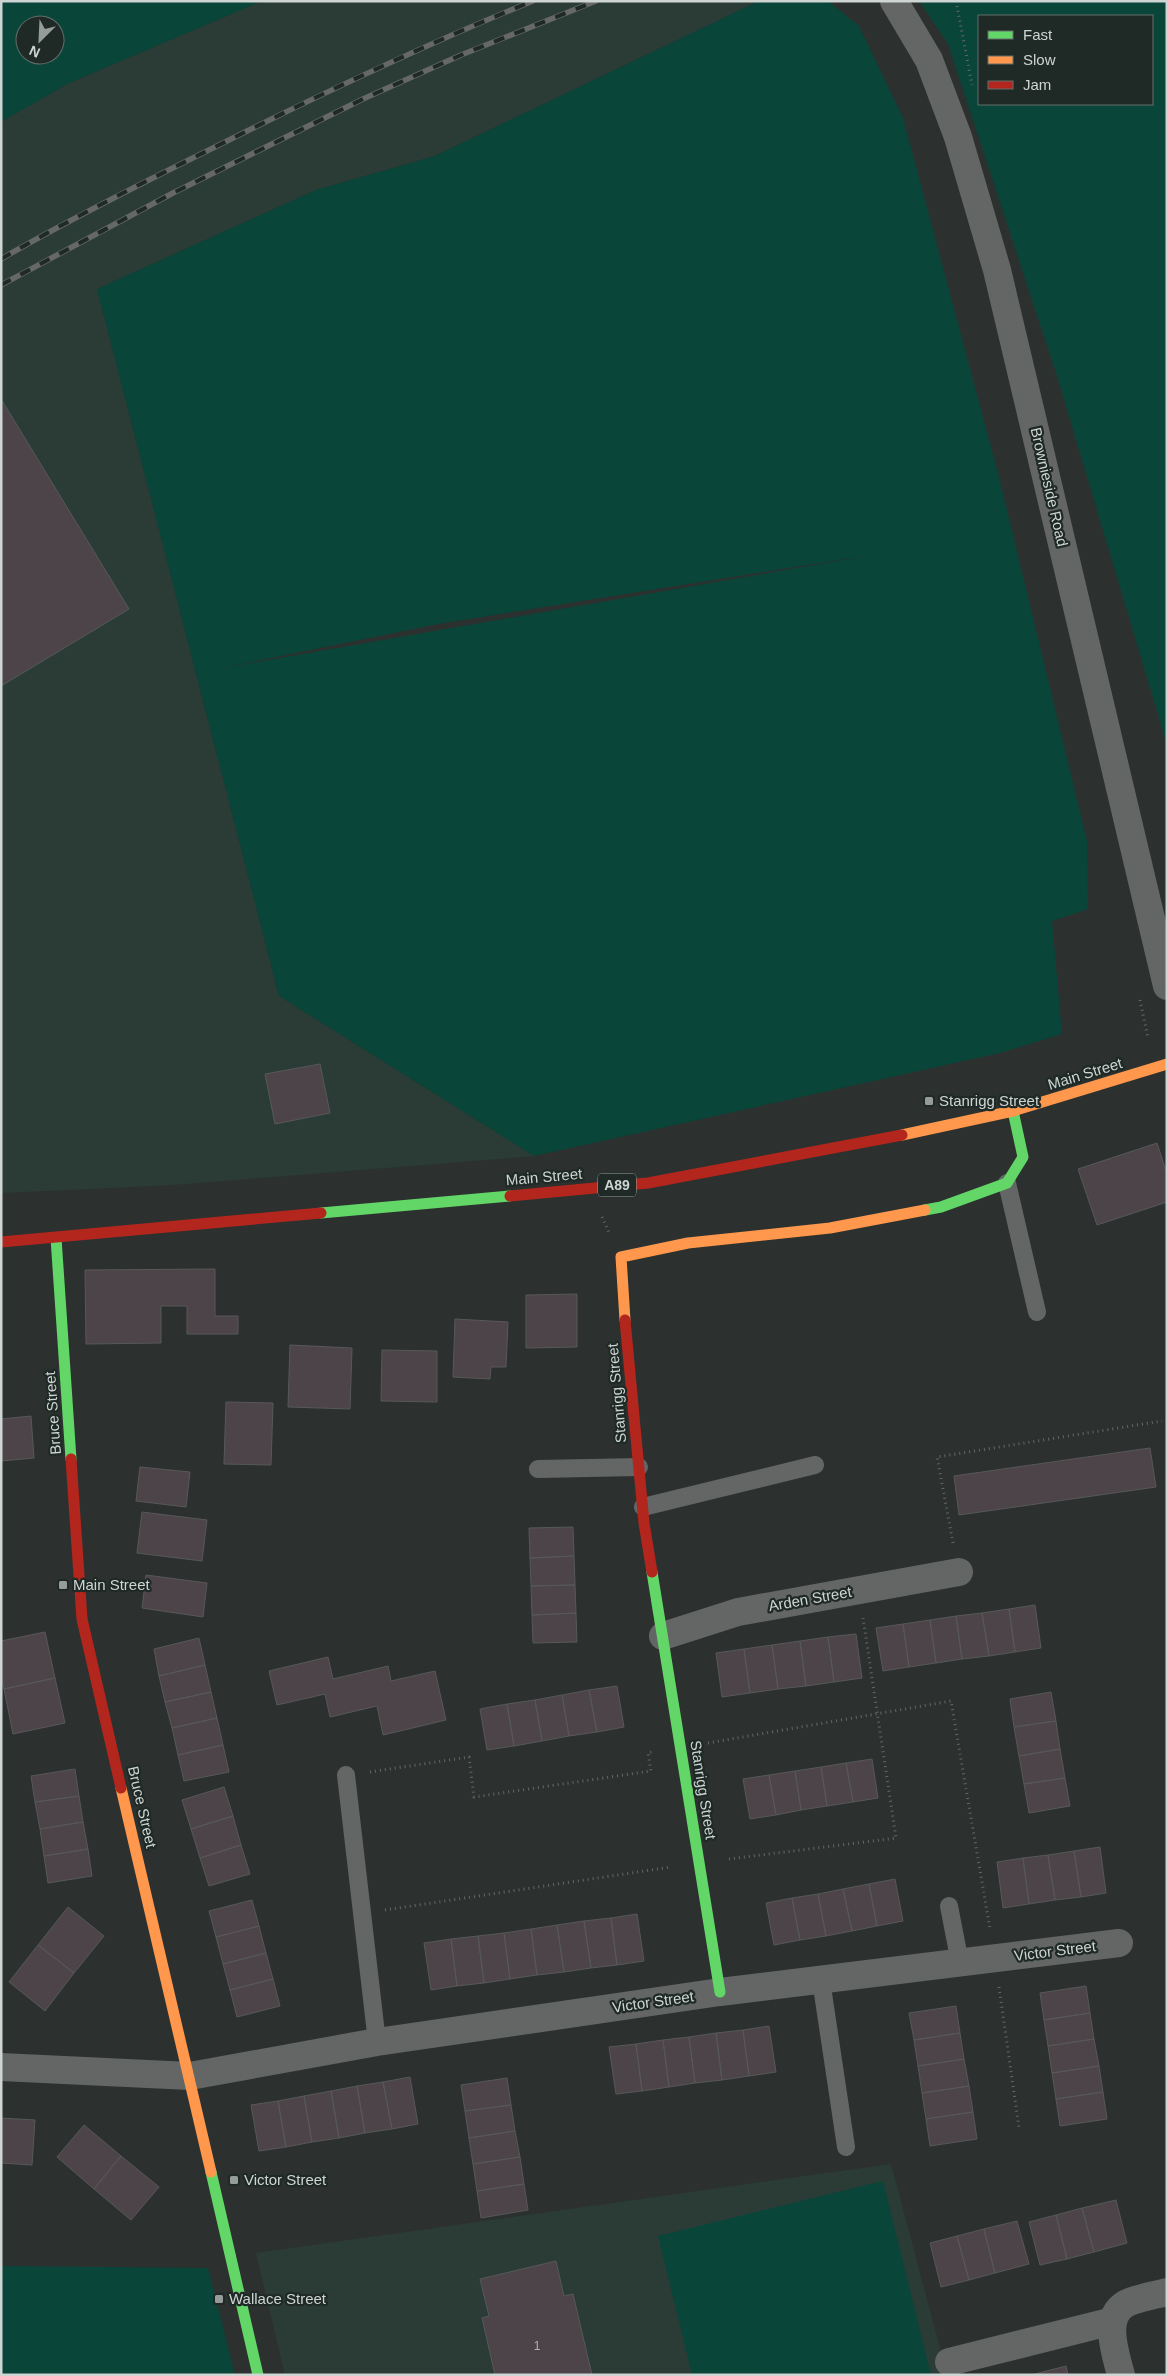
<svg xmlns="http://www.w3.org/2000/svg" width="1168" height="2376" viewBox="0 0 1168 2376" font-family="Helvetica,sans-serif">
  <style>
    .built { fill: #2b3c37 }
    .green { fill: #094539; fill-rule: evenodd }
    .building { fill: #4d444a; stroke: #575858 }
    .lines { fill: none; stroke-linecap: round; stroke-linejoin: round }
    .path { stroke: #646766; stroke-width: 3; stroke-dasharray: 1 4; stroke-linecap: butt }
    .lane { stroke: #636665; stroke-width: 18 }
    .street { stroke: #636665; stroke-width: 28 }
    .fast { stroke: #63d668; stroke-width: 11 }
    .slow { stroke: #ff974d; stroke-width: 11 }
    .jam { stroke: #b3261e; stroke-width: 11 }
    .rail-casing { stroke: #666867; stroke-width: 5.5 }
    .rail { stroke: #1f2a26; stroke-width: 4; stroke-dasharray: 11; stroke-linecap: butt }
    .poi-dot { fill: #959c9a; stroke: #1f2a26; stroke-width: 2 }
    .labels { text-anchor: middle; stroke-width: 4.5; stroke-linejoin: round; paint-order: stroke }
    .number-label { font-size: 12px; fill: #aeb1b1 }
    .shield { fill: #1f2a26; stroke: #9aa29f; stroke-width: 1 }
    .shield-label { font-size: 14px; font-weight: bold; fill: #ced5d3 }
    .street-label { font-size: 15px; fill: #ced5d3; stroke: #1f2a26 }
    .poi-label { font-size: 15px; fill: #ced5d3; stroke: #1f2a26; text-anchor: start }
  </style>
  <rect width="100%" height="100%" fill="#2c312f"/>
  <path class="built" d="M262,1H759L435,156L316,190L97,289L279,996L534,1156L173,1185L1,1193V122L67,84Z
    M891,2164L947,2375H285L256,2253Z"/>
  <path class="green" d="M1,1H262L67,84L1,122ZM25,25H55V55H25Z
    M759,1H828L859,26L903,118L999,477L1087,841L1088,909L1052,921L1062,1034L1000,1053L534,1156L279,996L97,289L316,190L435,156ZM877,554L222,668L438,624Z
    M919,1H1167V745L1057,376L948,44ZM1152,16V104H979V16Z
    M883,2181L931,2375H692L658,2236Z
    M1,2266L208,2268L235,2375H1Z"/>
  <path class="building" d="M1,399L129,609L1,686Z
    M320,1064L330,1113L275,1124L265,1074Z
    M1157,1143L1167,1174V1202L1097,1225L1078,1169Z
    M215,1269V1316H238V1334H187V1306H161V1343L86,1344L85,1270Z
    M577,1294V1347L526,1348V1295Z
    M455,1319L508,1322L506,1367H491L490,1379L453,1377Z
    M290,1345L352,1348L350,1409L288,1407Z
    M382,1350L437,1351V1402L381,1401Z
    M226,1402L273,1403L271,1465L224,1464Z
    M31,1416L34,1458L1,1461V1419Z
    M1150,1448L1156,1487L959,1515L954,1476Z
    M140,1467L190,1472L186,1507L136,1501Z
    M142,1512L207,1520L202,1561L137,1553Z
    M573,1527L574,1556L530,1558L529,1528Z
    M574,1556L575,1585L531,1586L530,1558Z
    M146,1575L207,1583L203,1617L142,1608Z
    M575,1585L576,1613L532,1615L531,1586Z
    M1035,1605L1041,1648L1015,1652L1009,1609Z
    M1009,1609L1015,1652L989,1656L982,1613Z
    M576,1613L577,1642L533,1643L532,1615Z
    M982,1613L989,1656L962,1659L956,1616Z
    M956,1616L962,1659L936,1663L930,1620Z
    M930,1620L936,1663L909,1667L903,1624Z
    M903,1624L909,1667L883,1671L876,1628Z
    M45,1632L55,1678L4,1689L1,1677V1641Z
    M856,1634L862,1678L834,1682L828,1637Z
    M828,1637L834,1682L806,1686L800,1641Z
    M199,1638L205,1665L159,1676L154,1649Z
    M800,1641L806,1686L778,1689L772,1645Z
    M772,1645L778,1689L750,1693L744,1649Z
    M744,1649L750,1693L722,1697L716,1653Z
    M328,1657L333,1679L388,1666L391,1681L435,1671L446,1720L383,1735L377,1706L330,1717L325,1694L277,1705L269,1671Z
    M205,1665L211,1692L165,1702L159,1676Z
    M55,1678L65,1723L13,1734L4,1689Z
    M617,1686L624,1727L597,1732L589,1690Z
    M589,1690L597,1732L569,1736L562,1695Z
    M211,1692L217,1718L172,1728L165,1702Z
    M1051,1692L1056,1721L1014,1727L1010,1699Z
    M562,1695L569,1736L542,1741L535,1700Z
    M535,1700L542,1741L514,1746L507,1704Z
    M507,1704L514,1746L487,1750L480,1709Z
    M217,1718L223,1745L178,1755L172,1728Z
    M1056,1721L1060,1749L1019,1756L1014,1727Z
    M223,1745L229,1772L184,1781L178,1755Z
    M1060,1749L1065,1778L1024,1784L1019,1756Z
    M872,1759L878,1798L853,1802L846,1763Z
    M846,1763L853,1802L827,1806L821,1767Z
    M821,1767L827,1806L801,1810L795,1771Z
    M75,1769L79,1796L35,1802L31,1776Z
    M795,1771L801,1810L776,1815L769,1775Z
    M769,1775L776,1815L750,1819L743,1779Z
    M1065,1778L1070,1806L1029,1813L1024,1784Z
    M224,1787L233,1816L191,1829L182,1800Z
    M79,1796L83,1822L40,1829L35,1802Z
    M233,1816L241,1845L200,1858L191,1829Z
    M83,1822L88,1849L44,1856L40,1829Z
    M241,1845L250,1874L209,1886L200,1858Z
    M1100,1847L1106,1893L1081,1897L1074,1851Z
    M88,1849L92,1876L48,1883L44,1856Z
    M1074,1851L1081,1897L1055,1900L1048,1855Z
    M1048,1855L1055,1900L1029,1904L1023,1858Z
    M1023,1858L1029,1904L1003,1908L997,1862Z
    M895,1879L903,1921L877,1926L869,1884Z
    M869,1884L877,1926L852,1931L843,1889Z
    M843,1889L852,1931L826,1936L818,1894Z
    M818,1894L826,1936L800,1940L792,1898Z
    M792,1898L800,1940L774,1945L766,1903Z
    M252,1900L259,1926L216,1937L209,1911Z
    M68,1907L104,1936L74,1973L38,1945Z
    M637,1914L644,1961L617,1965L611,1918Z
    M611,1918L617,1965L591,1968L584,1921Z
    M584,1921L591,1968L564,1972L557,1925Z
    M557,1925L564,1972L537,1975L531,1929Z
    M259,1926L266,1953L223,1964L216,1937Z
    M531,1929L537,1975L510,1979L504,1933Z
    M504,1933L510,1979L484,1983L478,1936Z
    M478,1936L484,1983L457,1986L451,1939Z
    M451,1939L457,1986L431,1990L424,1943Z
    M38,1945L74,1973L45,2011L9,1982Z
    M266,1953L273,1979L230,1990L223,1964Z
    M273,1979L280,2006L237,2017L230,1990Z
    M1086,1986L1090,2013L1044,2020L1040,1993Z
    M956,2006L960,2033L914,2040L909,2013Z
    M1090,2013L1094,2039L1048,2046L1044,2020Z
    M769,2026L776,2072L749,2076L743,2030Z
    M743,2030L749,2076L722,2080L716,2033Z
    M716,2033L722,2080L695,2083L689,2037Z
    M960,2033L964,2059L918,2066L914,2040Z
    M689,2037L695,2083L669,2087L663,2040Z
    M1094,2039L1099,2066L1052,2073L1048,2046Z
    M663,2040L669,2087L642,2091L636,2044Z
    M636,2044L642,2091L616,2094L609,2047Z
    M964,2059L969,2086L922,2093L918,2066Z
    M1099,2066L1103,2092L1056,2099L1052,2073Z
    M410,2077L418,2124L392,2129L383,2082Z
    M507,2078L511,2105L465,2111L461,2085Z
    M383,2082L392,2129L365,2133L357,2086Z
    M357,2086L365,2133L339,2138L331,2091Z
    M969,2086L973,2112L926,2119L922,2093Z
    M331,2091L339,2138L312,2142L304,2096Z
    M1103,2092L1107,2119L1060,2126L1056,2099Z
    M304,2096L312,2142L286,2147L278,2101Z
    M278,2101L286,2147L259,2151L251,2105Z
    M511,2105L515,2131L469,2138L465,2111Z
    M973,2112L977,2139L930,2146L926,2119Z
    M1,2118L35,2120L32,2165L1,2163Z
    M84,2125L121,2156L94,2189L57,2157Z
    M515,2131L520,2157L473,2164L469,2138Z
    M121,2156L159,2187L131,2220L94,2189Z
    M520,2157L524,2184L477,2191L473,2164Z
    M524,2184L528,2210L481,2218L477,2191Z
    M1116,2200L1127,2243L1094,2252L1082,2208Z
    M1082,2208L1094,2252L1067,2259L1056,2215Z
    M1056,2215L1067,2259L1040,2265L1029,2222Z
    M1017,2221L1029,2264L995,2273L984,2229Z
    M984,2229L995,2273L969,2280L957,2236Z
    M957,2236L969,2280L941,2287L930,2243Z
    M556,2261L564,2296L573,2294L592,2375H495L482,2318L489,2316L480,2279Z
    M1066,2366L1068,2375H1031Z"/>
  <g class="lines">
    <path class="path" d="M956,1L972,85
      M1140,1000L1148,1038
      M602,1217L609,1232
      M953,1543L937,1457L1162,1421
      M708,1743L951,1701L990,1929
      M370,1772L469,1757L474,1797L651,1771L648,1753L652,1752
      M729,1859L896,1838L863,1618
      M385,1910L671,1867
      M999,1987L1019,2128"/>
    <path class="lane" d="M1007,1183L1037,1312
      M538,1469L639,1467
      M643,1507L815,1465
      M346,1775L377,2042
      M949,1906L960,1963
      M821,1980L846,2147"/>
    <path class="street" d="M894,1L929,60L958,137L997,270L1167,986
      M663,1636L738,1612L959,1572
      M1,2067L190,2076L377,2042L720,1992L1119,1943
      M949,2362L1113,2321
      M1121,2375C1115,2352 1100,2312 1132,2301C1143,2297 1155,2295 1167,2292"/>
    <path class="fast" d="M925,1210L941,1207L1007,1183L1023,1157L1013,1111
      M321,1213L510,1196
      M56,1238L71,1459
      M652,1572L720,1992
      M211,2172L258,2375"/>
    <path class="slow" d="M902,1135L1013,1111L1167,1064
      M625,1320L621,1257L688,1243L830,1228L925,1210
      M121,1788L211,2172"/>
    <path class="jam" d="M510,1196L648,1183L902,1135
      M1,1242L321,1213
      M625,1320L644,1523L652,1572
      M71,1459L82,1619L121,1788"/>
    <defs>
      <path id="rail" d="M1,259C72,218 146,181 219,145C323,93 426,44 533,1
        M1,285L173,193L363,99L461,55L596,1"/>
    </defs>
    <use href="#rail" class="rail-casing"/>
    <use href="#rail" class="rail"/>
  </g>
  <g class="poi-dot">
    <rect x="924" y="1096" width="10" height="10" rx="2.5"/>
    <rect x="58" y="1580" width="10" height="10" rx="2.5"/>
    <rect x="229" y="2175" width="10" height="10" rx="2.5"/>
    <rect x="214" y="2294" width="10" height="10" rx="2.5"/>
  </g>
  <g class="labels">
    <g class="number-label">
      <text x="537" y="2350">1</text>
    </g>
    <rect class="shield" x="598" y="1173.5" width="38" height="23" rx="4"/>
    <g class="shield-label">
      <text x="617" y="1190">A89</text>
    </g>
    <g class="street-label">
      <text transform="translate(1049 487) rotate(77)" y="5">Brownieside Road</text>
      <text transform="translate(1085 1074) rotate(-17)" y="5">Main Street</text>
      <text transform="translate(544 1177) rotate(-5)" y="5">Main Street</text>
      <text transform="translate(617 1393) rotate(-95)" y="5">Stanrigg Street</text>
      <text transform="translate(53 1413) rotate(-94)" y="5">Bruce Street</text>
      <text transform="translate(810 1599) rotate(-10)" y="5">Arden Street</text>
      <text transform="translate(703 1790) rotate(81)" y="5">Stanrigg Street</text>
      <text transform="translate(142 1807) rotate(77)" y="5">Bruce Street</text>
      <text transform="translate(1055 1951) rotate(-7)" y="5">Victor Street</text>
      <text transform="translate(653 2002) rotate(-8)" y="5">Victor Street</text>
    </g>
    <g class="poi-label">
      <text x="939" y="1106">Stanrigg Street</text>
      <text x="73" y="1590">Main Street</text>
      <text x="244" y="2185">Victor Street</text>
      <text x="229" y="2304">Wallace Street</text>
    </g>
  </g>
  <rect width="1168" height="2376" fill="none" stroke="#ced5d3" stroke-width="5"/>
  <rect x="978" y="15" width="175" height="90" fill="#1f2a26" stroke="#656e6b"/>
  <rect x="988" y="31" width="25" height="8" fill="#63d668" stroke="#656e6b"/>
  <text x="1023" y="40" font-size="15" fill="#ced5d3">Fast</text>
  <rect x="988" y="56" width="25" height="8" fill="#ff974d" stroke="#656e6b"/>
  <text x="1023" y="65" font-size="15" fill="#ced5d3">Slow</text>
  <rect x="988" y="81" width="25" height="8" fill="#b3261e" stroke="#656e6b"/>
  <text x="1023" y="90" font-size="15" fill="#ced5d3">Jam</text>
  <g transform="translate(40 40) rotate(204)"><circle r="24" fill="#1f2a26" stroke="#656e6b"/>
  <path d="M0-4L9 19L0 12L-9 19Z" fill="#959c9a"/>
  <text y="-8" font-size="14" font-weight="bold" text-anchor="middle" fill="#ced5d3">N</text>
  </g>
</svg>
